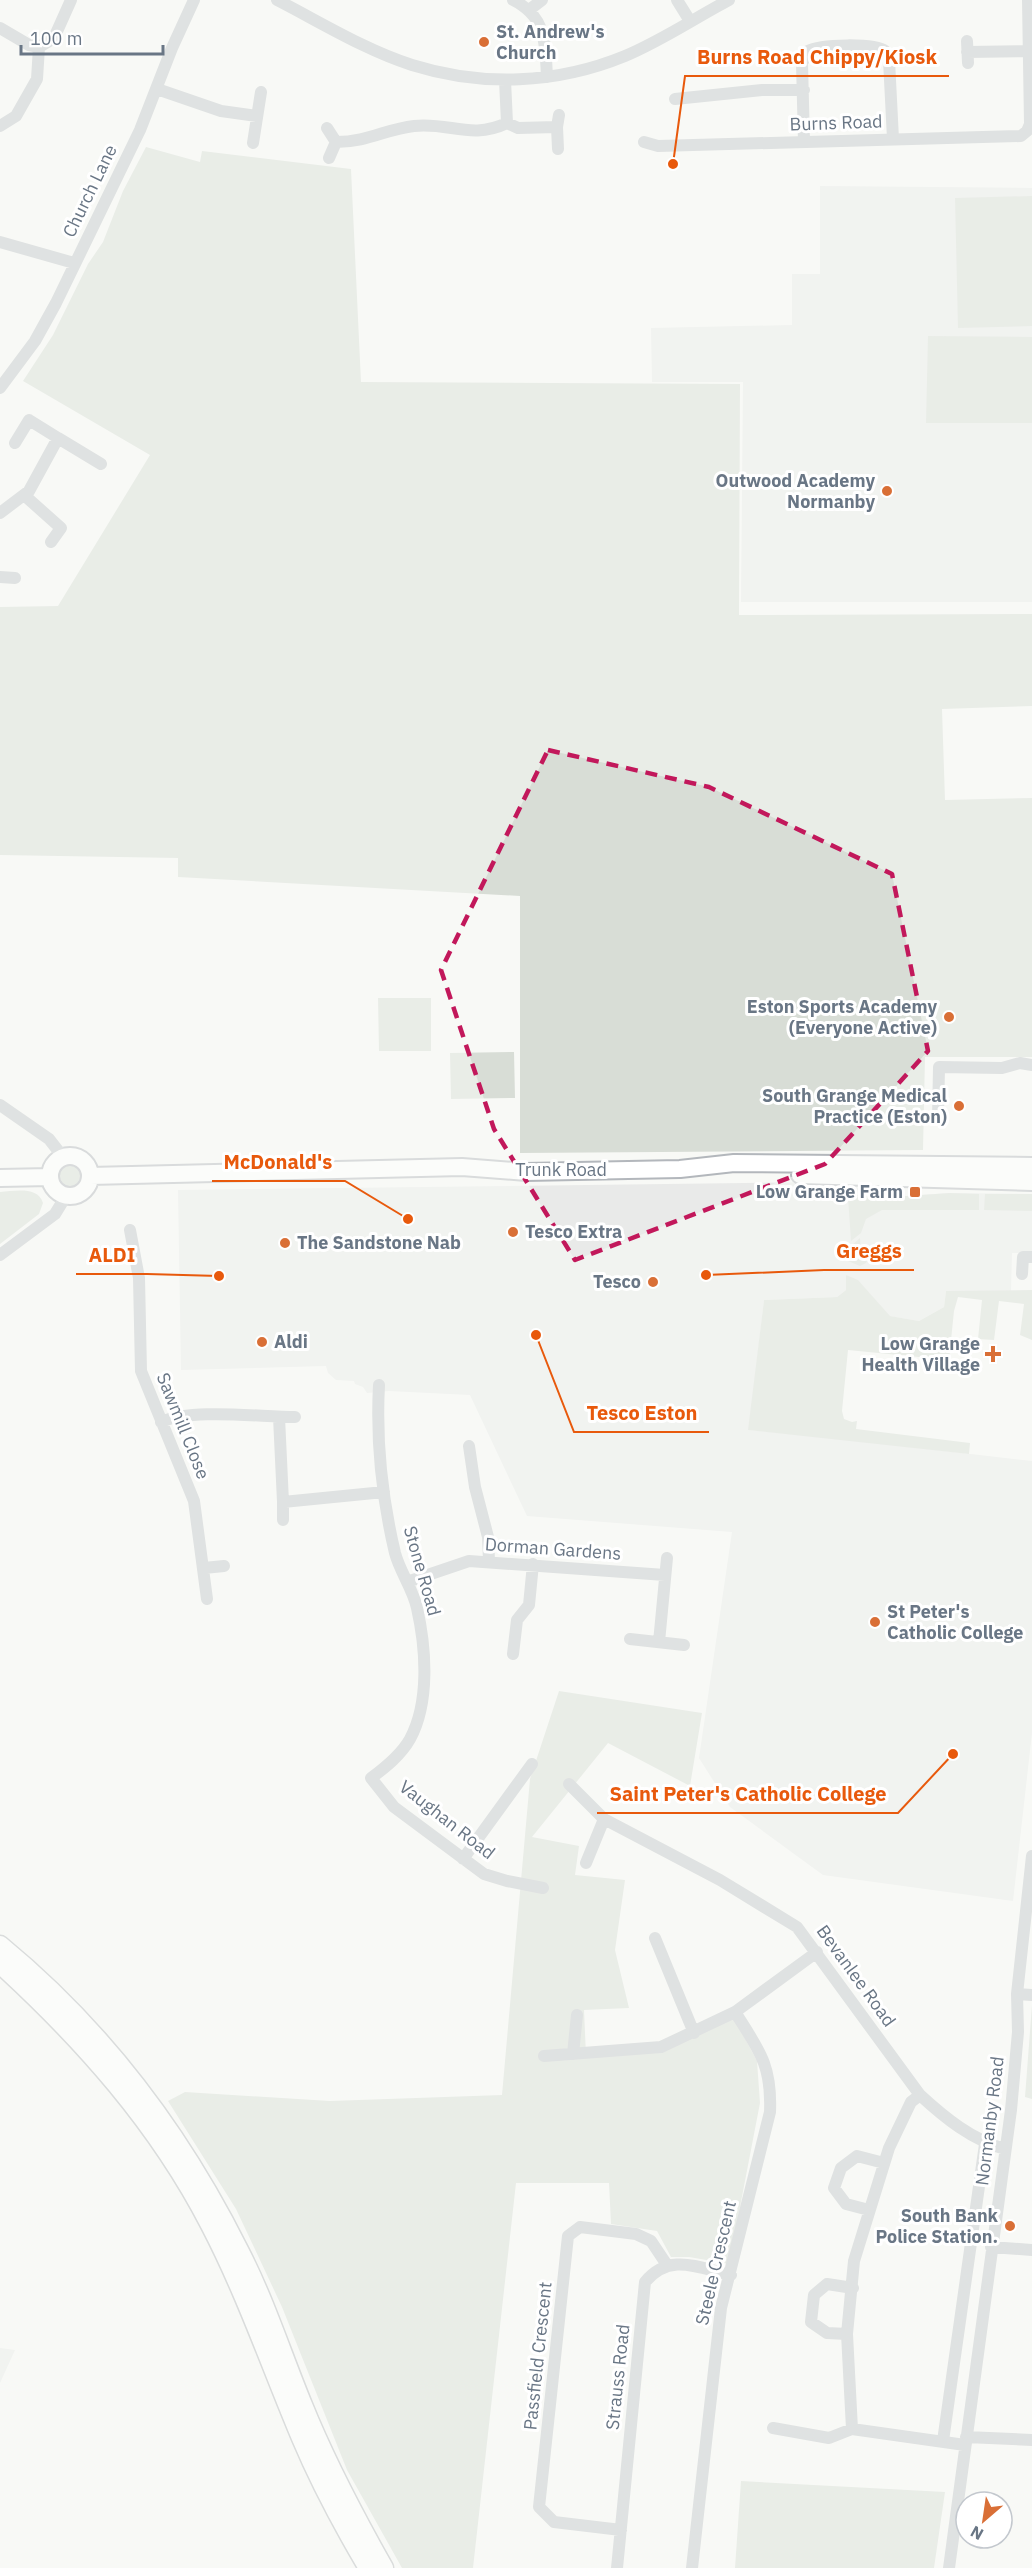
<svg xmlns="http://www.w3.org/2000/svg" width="1032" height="2568" viewBox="0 0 1032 2568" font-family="'IBM Plex Sans',sans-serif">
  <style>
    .built { fill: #e9eae9 }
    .green { fill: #d8ddd6 }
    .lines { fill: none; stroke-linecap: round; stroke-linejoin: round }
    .major-casing { stroke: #b3b7bc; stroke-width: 20 }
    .highway-casing { stroke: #b5b8bc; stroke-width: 21 }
    .minor { stroke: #c2c5c9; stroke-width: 12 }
    .major { stroke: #fff; stroke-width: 16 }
    .highway { stroke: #fff; stroke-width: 18 }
    .marked { fill: none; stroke: #c2185b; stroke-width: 4.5; stroke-dasharray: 12 8; stroke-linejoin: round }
    .poi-dot { fill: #d96f36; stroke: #fff; stroke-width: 2 }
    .labels { text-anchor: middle; stroke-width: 6; stroke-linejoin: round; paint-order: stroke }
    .poi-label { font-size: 18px; font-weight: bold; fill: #697685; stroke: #fff; text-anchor: end }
    .street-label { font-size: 18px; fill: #697685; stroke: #fff }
    .leader { fill: none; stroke: #e8590c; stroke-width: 2 }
    .callout-dot { fill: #e8590c; stroke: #fff; stroke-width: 2 }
    .callout-label { font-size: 20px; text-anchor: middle; font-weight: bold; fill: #e8590c; stroke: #fff; stroke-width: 6; stroke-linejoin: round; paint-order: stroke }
  </style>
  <rect width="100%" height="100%" fill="#f8f9f6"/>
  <path class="built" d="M820,186L1032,188V602H741L743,382H652L651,328L792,325V274H820Z
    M826,1182L906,1196L950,1193L1032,1194V1253H1012L1011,1291H946L944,1307L919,1321L889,1316L862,1285L846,1275V1290L837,1297L764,1300L749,1430L842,1439L1032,1461V1733L1013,1901L823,1875L730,1807L699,1758L732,1532L527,1516L470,1395L389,1391L367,1393L363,1387L355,1384L354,1381L336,1380L328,1373L326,1366L181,1370L178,1190Z
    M0,2348L15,2350L0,2383Z"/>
  <path class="green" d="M146,147L200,162L202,151L351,169L361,382L740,384L739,615L1032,614V706L942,709L945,800L1032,798V1057H925L923,1150L520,1153V896L178,877V858L0,855V607L58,606L150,455L23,381L53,335L88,264L103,242L123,191Z
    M1032,196V326L958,328L955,198Z
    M928,336L1032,337V423H926Z
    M378,998H431V1051H379Z
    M514,1052L515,1098L451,1099L450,1053Z
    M58 1177a12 12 0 1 1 24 0a12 12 0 1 1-24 0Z
    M860,1190L906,1196L950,1193L979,1194V1210H882L866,1219L861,1233L851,1241L848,1197L852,1191Z
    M0,1192C15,1191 38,1186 43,1203L39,1214L0,1244Z
    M985,1194H1032V1211L984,1210Z
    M860,1238L861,1259H868L866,1263L860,1266L848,1261L846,1251H851V1246Z
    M846,1275L858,1280L890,1316L919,1321L944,1307L946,1291L1032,1290V1340L1020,1335L1024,1304L999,1301L994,1340L978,1339L982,1300L958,1297L954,1311L949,1360L848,1350L842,1411L844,1419L852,1422L857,1421L856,1429L970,1443L969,1454L748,1430L764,1300L837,1297L846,1290Z
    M559,1691L702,1713L690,1786L608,1743L532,1837L579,1846L575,1875L625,1880L615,1950L629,2008L584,2010L586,2055L665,2049L732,2014L757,2061L760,2103L729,2264L689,2257H671L657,2231L611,2224L609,2183H516L473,2568H402L347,2470L282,2307L236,2209L168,2101L185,2092L330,2101L502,2095L530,1779Z
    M1032,2005V2099L1025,2097Z
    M741,2481L945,2492L934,2568H735Z"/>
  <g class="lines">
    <defs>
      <path id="major" d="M50 1176a20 20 0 1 1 40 0a20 20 0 1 1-40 0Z
        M800,1175L1032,1182
        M90,1176L462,1167L526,1172L577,1171L680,1169L734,1163L1032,1166
        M0,1178L50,1177"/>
      <path id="highway" d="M0,1945C101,2028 181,2134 239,2250C265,2300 282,2354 303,2405C326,2462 354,2515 384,2568
        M0,1964C83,2040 158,2124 210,2225C246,2294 271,2367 301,2438C320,2483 343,2526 368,2568"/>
    </defs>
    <use href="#major" class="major-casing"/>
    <use href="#highway" class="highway-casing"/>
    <path class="minor" d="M277,0C320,22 365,50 412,65C482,87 557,84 625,56C661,41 695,18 729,0
      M513,0C547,17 545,43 547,77
      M677,0L690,21
      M529,10L542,0
      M0,28L29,45L39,47
      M967,41L968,63
      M39,47L54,38L71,0
      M967,52L1029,51
      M505,80L507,123L518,128L557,127L558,149
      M157,89L221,111L257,116
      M675,99L762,90H804
      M0,126L16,116L37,79L39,47
      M557,127L559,115
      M327,128L336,142
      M644,142L658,146L1021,136L1027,131L1030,124L1028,0
      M804,142L802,63L808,51C820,44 875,43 885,51L889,60L893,139
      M253,143L261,92
      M329,158L336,142C368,142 386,129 414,126C450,122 471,140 507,123
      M0,242L74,263
      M0,388L35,341L56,303L140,130L172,48L194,0
      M15,443L29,420L58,438
      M24,495L61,528L51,542
      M0,513L29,491L58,438L101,464
      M0,577L15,578
      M0,1105L49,1139L63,1157
      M938,1119L939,1067L1002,1068L1020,1063L1032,1065
      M130,1230L139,1278L141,1371L194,1501L207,1599
      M0,1255L55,1214L66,1196
      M1022,1274L1023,1257H1032
      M379,1385C376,1441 382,1498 395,1553C400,1572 413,1589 417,1608C426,1648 430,1702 410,1739C401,1755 386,1767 371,1778L394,1807L484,1874L507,1881L543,1888
      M279,1417L283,1502L384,1492
      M161,1422C193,1408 259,1417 295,1417
      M469,1446L475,1487L488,1537L489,1561
      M283,1502V1520
      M204,1568L224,1566
      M407,1582L469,1561L665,1575
      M630,1639L684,1645
      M659,1642L667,1558
      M513,1654L517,1620L529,1605L533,1564
      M569,1784L604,1819L720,1880L797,1927L920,2095C945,2118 972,2140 1005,2149
      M463,1859L532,1764
      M586,1863L604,1819
      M655,1938L694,2033
      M1017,1994L1032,1995
      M573,2054L577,2015
      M544,2056L661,2047L735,2012L817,1952
      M869,2210L846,2204L834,2188L841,2168L857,2156L884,2163
      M991,2247L1032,2250
      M847,2334L827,2333L811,2322L814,2295L827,2284L853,2288
      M773,2428L829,2438L852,2429L965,2445
      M852,2429L847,2334L854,2261L889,2148L911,2102L920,2095
      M966,2437L1032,2440
      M943,2441L985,2144
      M621,2530L554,2522L539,2507L568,2236L580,2227L636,2234L651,2241L667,2265
      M617,2568L645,2282C670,2252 698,2268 731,2275
      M692,2568L721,2308L770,2112C772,2065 759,2050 735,2012
      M949,2568L1011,2110L1018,2032L1017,1994L1032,1856"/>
    <use href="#major" class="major"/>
    <use href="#highway" class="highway"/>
  </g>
  <path d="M0 0H1032V2568H0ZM548,750L709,787L892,874L928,1051L825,1164L575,1260L494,1129L441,970Z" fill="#f8f9f6" fill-opacity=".55" fill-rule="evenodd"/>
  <path class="marked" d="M548,750L709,787L892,874L928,1051L825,1164L575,1260L494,1129L441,970Z"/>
  <g class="poi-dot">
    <circle cx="484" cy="42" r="6"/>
    <circle cx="887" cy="491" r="6"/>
    <circle cx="949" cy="1017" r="6"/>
    <circle cx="959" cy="1106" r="6"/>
    <rect x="909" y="1186" width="12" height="12" rx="3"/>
    <circle cx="513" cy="1232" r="6"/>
    <circle cx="285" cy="1243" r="6"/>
    <circle cx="653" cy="1282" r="6"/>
    <circle cx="262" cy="1342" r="6"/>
    <path d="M990 1345h6v6h6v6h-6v6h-6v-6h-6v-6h6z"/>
    <circle cx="875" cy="1622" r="6"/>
    <circle cx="1010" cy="2226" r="6"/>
  </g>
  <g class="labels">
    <g class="poi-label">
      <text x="496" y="38" text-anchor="start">St. Andrew's<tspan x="496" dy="21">Church</tspan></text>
      <text x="875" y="487">Outwood Academy<tspan x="875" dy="21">Normanby</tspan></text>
      <text x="937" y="1013">Eston Sports Academy<tspan x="937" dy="21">(Everyone Active)</tspan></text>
      <text x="947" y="1102">South Grange Medical<tspan x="947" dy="21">Practice (Eston)</tspan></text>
      <text x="903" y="1198">Low Grange Farm</text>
      <text x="525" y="1238" text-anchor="start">Tesco Extra</text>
      <text x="297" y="1249" text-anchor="start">The Sandstone Nab</text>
      <text x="641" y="1288">Tesco</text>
      <text x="274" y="1348" text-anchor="start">Aldi</text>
      <text x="980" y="1350">Low Grange<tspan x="980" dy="21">Health Village</tspan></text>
      <text x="887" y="1618" text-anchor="start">St Peter's<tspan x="887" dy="21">Catholic College</tspan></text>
      <text x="998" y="2222">South Bank<tspan x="998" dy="21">Police Station.</tspan></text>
    </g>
    <g class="street-label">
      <text transform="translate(836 123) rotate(-2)" y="6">Burns Road</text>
      <text transform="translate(90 191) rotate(-64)" y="6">Church Lane</text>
      <text x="561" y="1176">Trunk Road</text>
      <text transform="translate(183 1426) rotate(68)" y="6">Sawmill Close</text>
      <text transform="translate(553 1549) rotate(4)" y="6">Dorman Gardens</text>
      <text transform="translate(422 1571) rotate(74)" y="6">Stone Road</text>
      <text transform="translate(447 1820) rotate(38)" y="6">Vaughan Road</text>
      <text transform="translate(856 1976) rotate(54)" y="6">Bevanlee Road</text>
      <text transform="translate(990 2121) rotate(-83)" y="6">Normanby Road</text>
      <text transform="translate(716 2263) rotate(-77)" y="6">Steele Crescent</text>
      <text transform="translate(538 2356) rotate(-84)" y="6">Passfield Crescent</text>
      <text transform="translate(618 2377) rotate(-84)" y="6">Strauss Road</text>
    </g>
  </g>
  <path class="leader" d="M673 164L685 76H949M408 1219L345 1181H212M706 1275L824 1270H914M219 1276L147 1274H76M536 1335L574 1432H709M953 1754L898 1813H597"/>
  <g class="callout-dot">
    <circle cx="673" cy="164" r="6"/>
    <circle cx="408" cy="1219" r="6"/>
    <circle cx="706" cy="1275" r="6"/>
    <circle cx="219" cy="1276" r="6"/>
    <circle cx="536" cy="1335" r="6"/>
    <circle cx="953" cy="1754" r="6"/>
  </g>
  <g class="callout-label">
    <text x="817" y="64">Burns Road Chippy/Kiosk</text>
    <text x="278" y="1169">McDonald's</text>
    <text x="869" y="1258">Greggs</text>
    <text x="112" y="1262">ALDI</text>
    <text x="642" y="1420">Tesco Eston</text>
    <text x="748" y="1801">Saint Peter's Catholic College</text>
  </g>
  <g transform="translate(984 2520) rotate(209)"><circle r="28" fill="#ffffff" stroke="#c3c8ce" stroke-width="1.5"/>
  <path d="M0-4.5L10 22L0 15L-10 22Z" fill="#d96f36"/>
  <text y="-9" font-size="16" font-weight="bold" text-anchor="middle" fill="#697685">N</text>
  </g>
  <path d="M21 45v9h142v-9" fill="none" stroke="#697685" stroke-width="3"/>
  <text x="30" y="45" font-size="18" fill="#697685" stroke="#ffffff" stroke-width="4.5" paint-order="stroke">100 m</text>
</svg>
